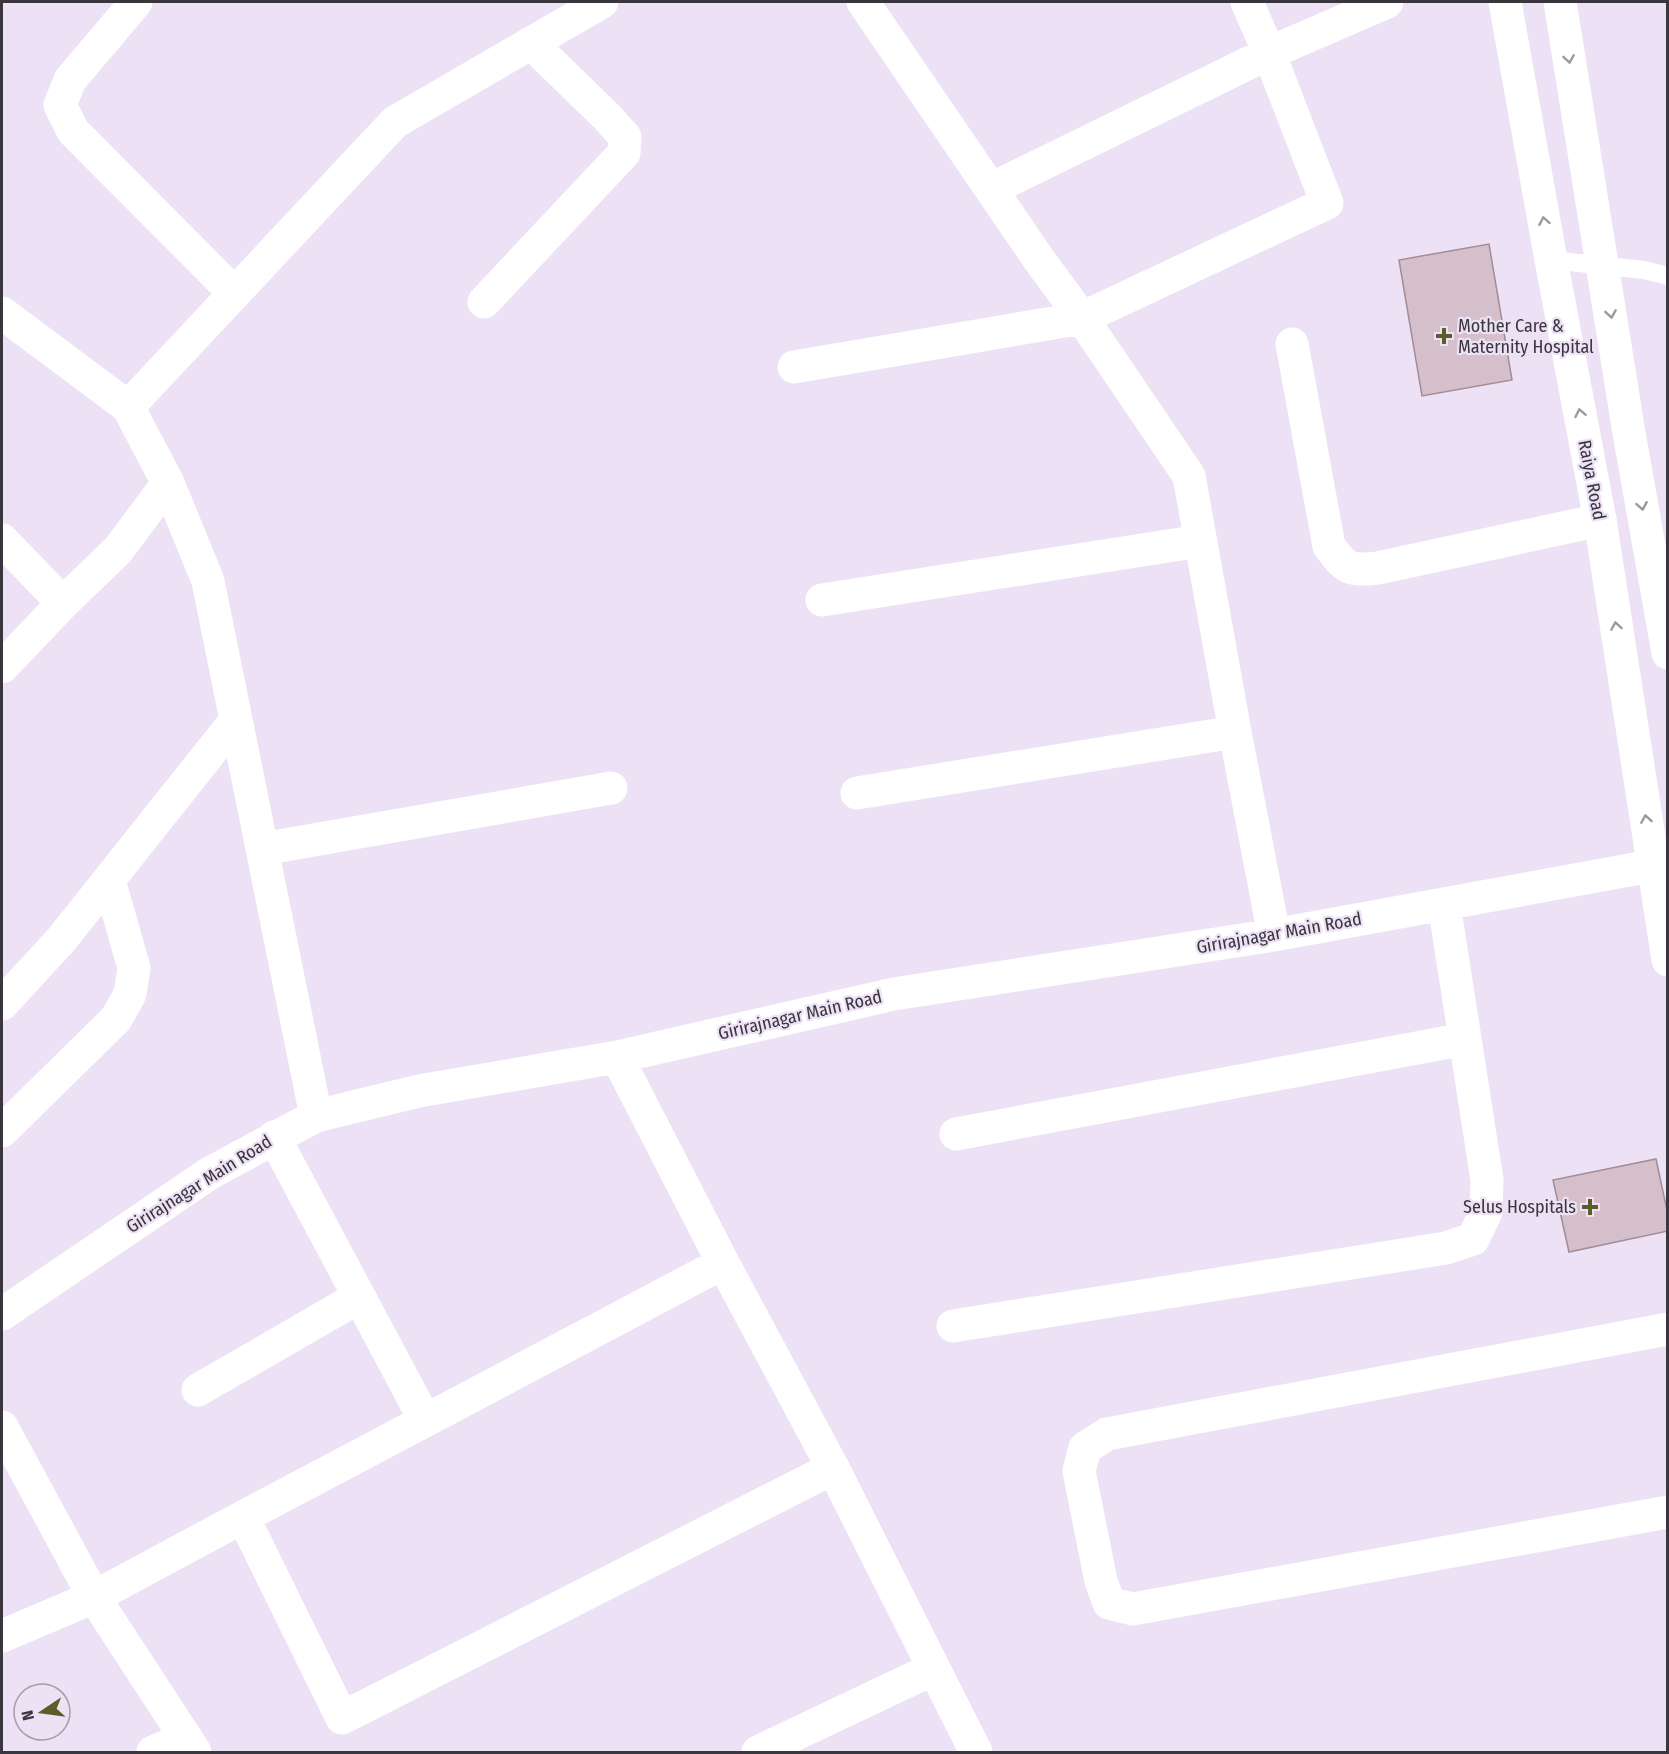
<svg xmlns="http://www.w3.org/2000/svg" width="1669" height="1754" viewBox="0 0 1669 1754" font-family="'Fira Sans Condensed',sans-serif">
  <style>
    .building { fill: #d5bfcb; stroke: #a18c97; stroke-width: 1.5 }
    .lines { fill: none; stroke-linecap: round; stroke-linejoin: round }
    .lane { stroke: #fff; stroke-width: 18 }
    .street { stroke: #fff; stroke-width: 33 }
    .secondary { stroke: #fff; stroke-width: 33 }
    .oneway { stroke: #9c9a9e }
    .poi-dot { fill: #595d2a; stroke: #ede1f5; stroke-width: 2 }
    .labels { text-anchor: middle; stroke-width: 4.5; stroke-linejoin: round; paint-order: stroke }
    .poi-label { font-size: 18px; fill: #3a363d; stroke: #ede1f5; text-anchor: start }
    .street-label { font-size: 18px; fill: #3a363d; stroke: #ede1f5 }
  </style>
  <rect width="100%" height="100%" fill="#ede1f5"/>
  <path class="building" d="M1489,244L1512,380L1422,396L1399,260Z
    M1656,1159L1668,1215V1231L1569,1252L1553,1180Z"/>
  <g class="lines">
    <path class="lane" d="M1551,260L1644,270L1668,276"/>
    <path class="street" d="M136,2L70,80L60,105L73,131L234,293
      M863,2L1040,261L1082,318L1189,476L1235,732L1274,935
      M991,189L1269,53L1387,2
      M484,302L624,153L625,137L607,117L531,43
      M2,313L128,407L168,483L208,581L316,1116
      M1292,344L1329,546C1346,569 1349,571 1378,568L1600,520
      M794,367L1082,318L1327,203L1269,53L1247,2
      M128,407L395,122L602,2
      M2,540L63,603
      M822,600L1200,541
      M2,667L63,603L118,550L168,483
      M857,793L1235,732
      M262,849L611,788
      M2,1004L61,940L236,720
      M617,1057L723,1263
      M2,1131L116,1019L130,994L134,968L109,880
      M956,1134L1465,1039
      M274,1137L425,1420
      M2,1314L210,1173L316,1116L419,1091L617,1057L894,994L1274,935L1668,863
      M953,1326L1446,1248L1473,1239L1486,1212L1487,1180L1444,904
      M1668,1329L1107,1434L1085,1448L1079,1471L1101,1581L1109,1603L1133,1609L1668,1512
      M198,1390L359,1297
      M243,1517L342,1718L833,1468
      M2,1636L94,1597L243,1517L723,1263L833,1468L976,1752
      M153,1752L186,1738
      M758,1752L933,1669"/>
    <path class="secondary" d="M1505,2L1551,260L1600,520L1668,960
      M1560,2L1629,433L1668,653
      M2,1427L94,1597L195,1752"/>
  </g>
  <defs><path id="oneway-chevron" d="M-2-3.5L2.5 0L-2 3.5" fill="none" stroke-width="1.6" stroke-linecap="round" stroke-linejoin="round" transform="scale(1.5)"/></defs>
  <g class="oneway">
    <use href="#oneway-chevron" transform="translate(1569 59) rotate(81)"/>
    <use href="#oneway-chevron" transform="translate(1544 221) rotate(-100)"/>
    <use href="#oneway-chevron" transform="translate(1611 314) rotate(81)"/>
    <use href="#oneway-chevron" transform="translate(1580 413) rotate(-101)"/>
    <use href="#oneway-chevron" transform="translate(1642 506) rotate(80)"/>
    <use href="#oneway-chevron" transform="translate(1616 626) rotate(-99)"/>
    <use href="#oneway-chevron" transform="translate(1646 819) rotate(-99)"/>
  </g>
  <g class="poi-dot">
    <path d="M1441 327h6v6h6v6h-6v6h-6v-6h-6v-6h6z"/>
    <path d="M1587 1198h6v6h6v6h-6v6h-6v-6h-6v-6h6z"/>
  </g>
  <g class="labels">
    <g class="poi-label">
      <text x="1458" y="332">Mother Care &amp;<tspan x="1458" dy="21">Maternity Hospital</tspan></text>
      <text x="1576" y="1213" text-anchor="end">Selus Hospitals</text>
    </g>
    <g class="street-label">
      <text transform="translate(1592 480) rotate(79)" y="6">Raiya Road</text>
      <text transform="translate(1279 933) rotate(-10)" y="6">Girirajnagar Main Road</text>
      <text transform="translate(800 1015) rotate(-13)" y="6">Girirajnagar Main Road</text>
      <text transform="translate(199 1184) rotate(-32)" y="6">Girirajnagar Main Road</text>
    </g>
  </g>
  <rect width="1669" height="1754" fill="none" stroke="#3a363d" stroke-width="6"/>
  <g transform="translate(42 1712) rotate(257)"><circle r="28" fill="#ede1f5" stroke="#a59dab" stroke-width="1.5"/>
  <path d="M0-4.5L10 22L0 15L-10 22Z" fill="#595d2a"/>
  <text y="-9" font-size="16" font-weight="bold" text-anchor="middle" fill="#3a363d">N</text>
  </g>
</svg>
